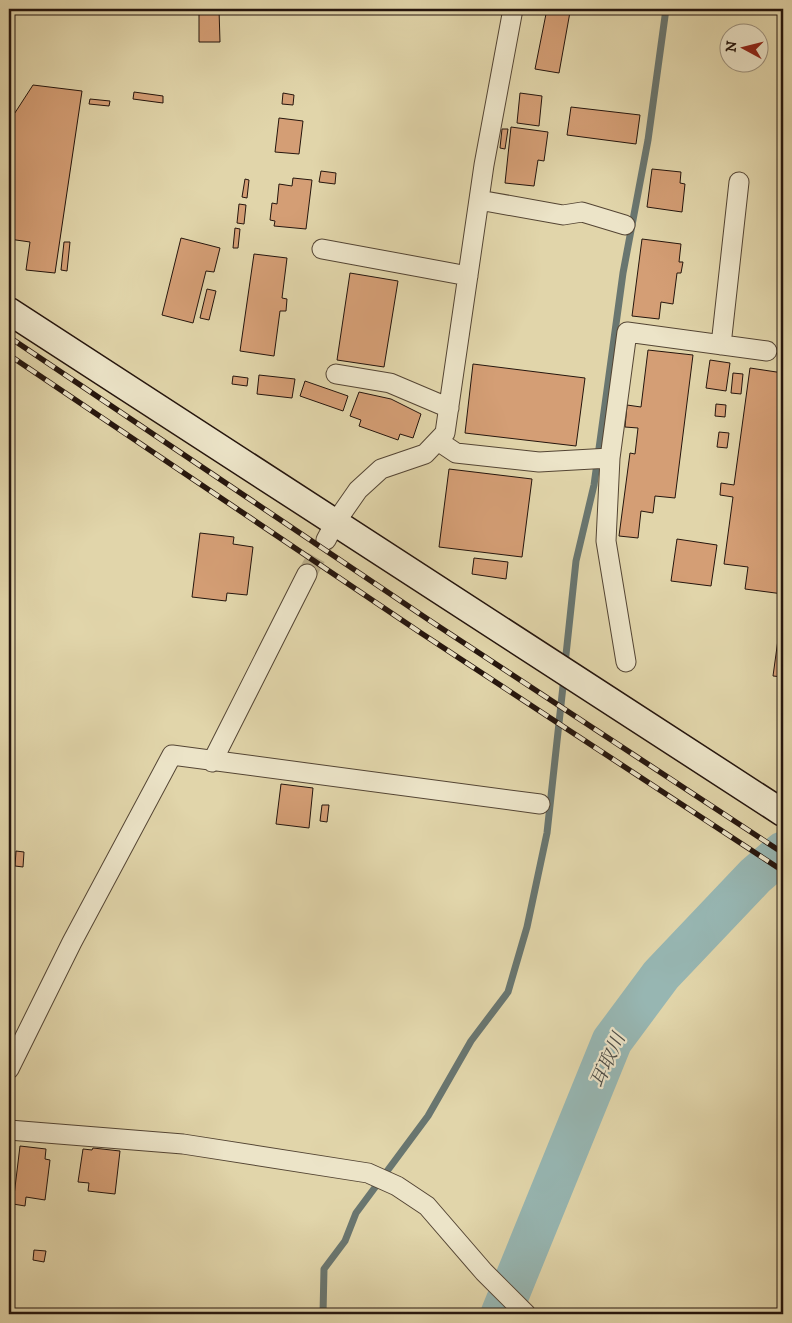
<svg xmlns="http://www.w3.org/2000/svg" width="792" height="1323" viewBox="0 0 792 1323" font-family="'IM FELL DW Pica','Noto Serif JP',serif">
  <style>
    .lines { fill: none; stroke-linecap: round; stroke-linejoin: round }
    .stream { stroke: #697670; stroke-width: 7 }
    .river { stroke: #97b6b2; stroke-width: 41 }
    .building { fill: #d49e75; stroke: #25150d }
    .street-tunnel { stroke: #bbaf8b; stroke-width: 19; stroke-dasharray: 19 9; stroke-linecap: butt }
    .street-casing { stroke: #544534; stroke-width: 21 }
    .secondary-casing { stroke: #25150d; stroke-width: 29 }
    .street { stroke: #ece4c8; stroke-width: 19 }
    .secondary { stroke: #ece4c8; stroke-width: 26 }
    .rail-casing { stroke: #25150d; stroke-width: 5.5 }
    .rail { stroke: #ece4c8; stroke-width: 4; stroke-dasharray: 11; stroke-linecap: butt }
    .labels { text-anchor: middle; stroke-width: 4.5; stroke-linejoin: round; paint-order: stroke }
    .water-label { font-size: 19px; font-style: italic; fill: #4d4d47; stroke: #ece4c8 }
  </style>
  <rect width="100%" height="100%" fill="#e1d5aa"/>
  <filter id="stains"><feTurbulence type="fractalNoise" baseFrequency=".004" numOctaves="4"/><feColorMatrix values="0 0 0 0 .2 0 0 0 0 .09 0 0 0 0 .02 0 0 0 .5 -.17"/></filter>
  <radialGradient id="worn" r=".72"><stop offset=".6" stop-color="#630" stop-opacity="0"/><stop offset="1" stop-color="#630" stop-opacity=".3"/></radialGradient>
  <g class="lines">
    <path class="stream" d="M565,664L576,561L594,485L623,273L648,140L666,9
      M323,1314L324,1269L345,1241L356,1213L428,1116L471,1041L508,992L527,927L547,833L564,677"/>
    <path class="river" d="M501,1314L612,1041L661,975L755,876L783,852"/>
  </g>
  <path class="building" d="M199,9H219L220,42H199Z
    M547,9L570,12L559,73L535,69Z
    M33,85L82,91L55,273L26,270L30,242L9,239V122Z
    M134,92L163,96V103L133,99Z
    M283,93L294,95L293,105L282,104Z
    M520,93L542,96L539,126L517,123Z
    M90,99L110,101L109,106L89,104Z
    M571,107L640,115L636,144L567,135Z
    M279,118L303,121L299,154L275,152Z
    M511,127L548,132L544,161L538,160L534,186L505,183Z
    M502,129H508L505,149L500,148Z
    M652,169L681,172L680,183L685,184L682,212L647,207Z
    M321,171L336,173L335,184L319,182Z
    M293,178L312,180L306,229L274,226L275,221L270,220L272,203L277,204L279,184L292,186Z
    M245,179L249,180L247,198L242,197Z
    M239,204L246,205L244,224L237,223Z
    M235,228L240,229L238,248H233Z
    M181,238L220,248L214,272L206,271L193,323L162,315Z
    M642,239L681,244L679,262H683L681,273H677L673,304L661,302L659,319L632,316Z
    M64,242H70L67,271L61,270Z
    M254,254L287,258L282,298L287,299L286,311H280L274,356L240,351Z
    M350,273L398,281L384,367L337,360Z
    M207,289L216,291L209,320L200,318Z
    M648,350L693,355L675,498L655,496L653,513L641,511L638,538L619,536L630,453L635,454L638,428L625,427L627,405L641,407Z
    M710,360L730,363L726,391L706,388Z
    M473,364L585,378L576,446L465,433Z
    M750,368L783,373V594L745,589L748,567L724,564L733,497L720,495L721,483L734,485Z
    M733,373L743,374L741,394L731,393Z
    M259,375L295,379L292,398L257,394Z
    M233,376L248,378L247,386L232,384Z
    M305,381L348,396L343,411L300,396Z
    M359,392L391,399L421,414L413,438L400,434L398,440L359,426L361,420L350,416Z
    M716,404L726,405L725,417L715,416Z
    M719,432L729,433L727,448L717,447Z
    M449,469L532,479L522,557L439,547Z
    M200,533L234,537L233,544L253,547L247,595L227,593L226,601L192,597Z
    M677,539L717,545L711,586L671,581Z
    M474,558L508,562L506,579L472,574Z
    M783,603V677L773,676Z
    M281,784L313,788L309,828L276,824Z
    M322,805H329L327,822L320,821Z
    M16,851L24,852L23,867L15,866Z
    M20,1146L46,1149L45,1159L50,1160L45,1200L26,1197L25,1206L13,1204Z
    M93,1148L120,1151L115,1194L88,1191L89,1183L78,1182L83,1149L92,1150Z
    M34,1250L46,1251L44,1262L33,1260Z"/>
  <g class="lines">
    <path class="street-tunnel" d="M307,574L326,540"/>
    <defs>
      <path id="street" d="M479,200L563,215L582,212L625,225
        M322,249L468,276
        M721,345L739,182
        M336,374L390,383L449,408
        M438,441L456,453L539,462L610,458
        M326,540L335,523L358,490L381,469L425,454L445,433L484,165L513,9
        M626,662L606,541L610,458L627,332L767,351
        M212,762L307,574
        M9,1069L72,942L172,755L540,804
        M9,1130L183,1144L368,1173L397,1186L427,1206L484,1272L526,1314"/>
      <path id="secondary" d="M9,311L783,813"/>
    </defs>
    <use href="#street" class="street-casing"/>
    <use href="#secondary" class="secondary-casing"/>
    <use href="#street" class="street"/>
    <use href="#secondary" class="secondary"/>
    <defs>
      <path id="rail" d="M9,337L429,620L783,853
        M9,355L421,633L783,871"/>
    </defs>
    <use href="#rail" class="rail-casing"/>
    <use href="#rail" class="rail"/>
  </g>
  <g class="labels">
    <g class="water-label">
      <text transform="translate(607 1060) rotate(-65)" y="7">耳取川</text>
    </g>
  </g>
  <rect width="792" height="1323" fill="none" stroke="#e1d5aa" stroke-width="30"/>
  <rect x="10" y="10" width="772" height="1303" fill="none" stroke="#25150d" stroke-width="2.5"/>
  <rect x="15" y="15" width="762" height="1293" fill="none" stroke="#25150d"/>
  <g transform="translate(744 48) rotate(277)"><circle r="24" fill="#ece4c8" stroke="#9c917d"/>
  <path d="M0-4L9 19L0 12L-9 19Z" fill="#8f2418"/>
  <text y="-8" font-size="14" font-weight="bold" text-anchor="middle" fill="#25150d">N</text>
  </g>
  <rect width="100%" height="100%" filter="url(#stains)"/>
  <rect width="100%" height="100%" fill="url(#worn)"/>
</svg>
